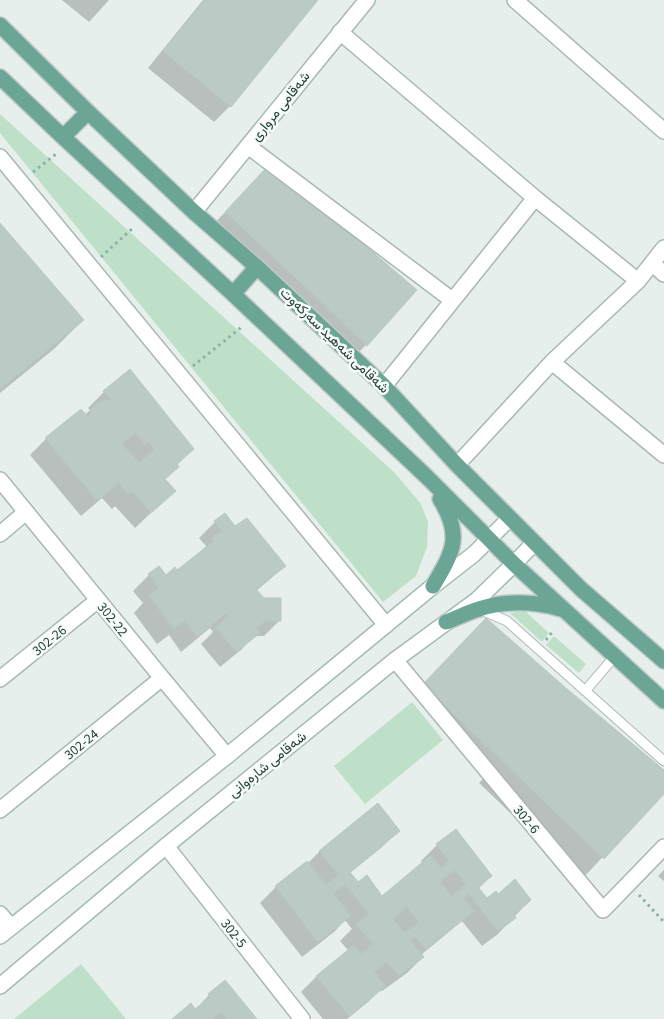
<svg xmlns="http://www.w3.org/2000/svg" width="664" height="1019" viewBox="0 0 664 1019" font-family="'Source Sans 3',Vazirmatn,sans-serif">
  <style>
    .green { fill: #bfe0c8 }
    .shadow { fill: #0003 }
    .building { fill: #bbcac4; stroke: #b8c9c2; fill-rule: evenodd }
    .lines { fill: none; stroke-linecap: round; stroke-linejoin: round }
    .service-casing { stroke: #a8b8b2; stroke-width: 11 }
    .minor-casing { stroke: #a8b8b2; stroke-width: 18 }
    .tertiary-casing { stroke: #a8b8b2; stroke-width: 18 }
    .secondary-casing { stroke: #a4bbb3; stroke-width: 18 }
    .primary-casing { stroke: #c2cac8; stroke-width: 18 }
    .path { stroke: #86b3a5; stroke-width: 3; stroke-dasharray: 2.5 4; stroke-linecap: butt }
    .service { stroke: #fff; stroke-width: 9 }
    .minor { stroke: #fff; stroke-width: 15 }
    .tertiary { stroke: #fff; stroke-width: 15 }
    .secondary { stroke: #fff; stroke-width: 15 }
    .primary { stroke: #6aa596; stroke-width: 15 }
    .labels { text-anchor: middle; stroke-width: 5; stroke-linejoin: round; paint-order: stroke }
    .street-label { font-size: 14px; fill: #24423a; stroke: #f7fbf9 }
  </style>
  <rect width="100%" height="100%" fill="#e6efeb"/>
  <path class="green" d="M0,114L395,473L421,504L428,522L427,547L416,576L383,602L0,133Z
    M518,612H526L549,633L542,642L510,613Z
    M554,636L586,664L579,673L546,645Z
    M412,702L443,740L365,804L334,766Z
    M81,964L126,1019H14Z"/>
  <path class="shadow" d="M62,0H109L89,22Z
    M203,0H316L230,106L214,122L148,68Z
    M249,187L415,290L366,345L350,361L210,228Z
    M0,225L83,320L54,349L0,393Z
    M104,392L193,449L176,466L177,467L164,480L174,491L135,528L115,506L112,509L102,498L81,516L30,455L46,439L85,415L90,410L88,408Z
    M224,515L235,527L284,566L268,581L256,591L280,620L264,636H254L242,649L220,667L201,644L213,632L210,628L181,652L169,635L157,644L134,613L143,603L133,591L149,575L166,577L177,572L197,555L206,546L199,538L215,522Z
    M566,689L664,772V792L581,880L479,783L493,769L416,692Z
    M378,805L398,831L382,847L350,873L358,884L382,898L423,864L421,861L437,845L491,876L478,889L486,900L497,896L530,900L498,934L482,946L462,921L421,955L423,957L407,973L382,991L381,989L368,1002L347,1019H323L301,992L317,976L349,951L340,941L352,929L345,920L334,932L302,957L260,903L276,887L307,863H308L319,852Z
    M664,870V881L658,876Z
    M209,995L256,1019H174L195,1010Z"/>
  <path class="building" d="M205,0H318L231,107L163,51Z
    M265,169L355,237L311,292L225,212Z
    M0,223L84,320L0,389Z
    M355,237L417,290L367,346L311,292Z
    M130,369L194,449L177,464L179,467L165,479L176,491L151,513L132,491L128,494L119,483L97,501L45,438L81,409L89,418L91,409L96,403L103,400H111L103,391ZM135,433L145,445L148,442L155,449L139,463L122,444Z
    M225,513L235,526L247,518L286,566L256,589L264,598H281V621H265L256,629L260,633L236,652L216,627L229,616L226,613L197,637L185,620L174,629L149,596L159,588L148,574L159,566L166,575L175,567L177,570L214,541L212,538L222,531L214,521Z
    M486,618L567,689L501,760L423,684Z
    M567,689L664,770V794L604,859L501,760Z
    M378,803L400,831L350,872L358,882L367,875L382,896L431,855L441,868L449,861L436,844L456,829L492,876L478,887L487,898L496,891L498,894L515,879L531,900L514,915L516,918L498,931L469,894L463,898L474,911L426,949L415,937L410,940L424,957L399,976L387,962L374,972L386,986L349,1016L316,976L354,945L361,954L373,944L355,924L369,914L345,884L333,893L351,916L318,942L275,886L307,861L326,885L339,875L319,851ZM455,870L466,884L452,896L440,882ZM407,907L419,922L405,933L393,919Z
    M225,980L257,1019H227L221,1012L213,1019H172L191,1003L195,1009L210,997L208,994Z"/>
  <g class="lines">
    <defs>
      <path id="service" d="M479,609L507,621L664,761
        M585,691L615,656"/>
      <path id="minor" d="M515,0L664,131
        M340,32L535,198L638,281
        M248,146L452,300
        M0,157L386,625
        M652,263L664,274
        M552,362L664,455
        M384,386L535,198
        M457,465L552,362L638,281L664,248
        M0,480L162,678L227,756
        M0,534L26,512
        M395,660L603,910L664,847
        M0,679L98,600
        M0,810L162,678
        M166,846L302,1019
        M0,914L11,927"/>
      <path id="tertiary" d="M194,212L367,0"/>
      <path id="secondary" d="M0,936L227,756L433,586L474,554L509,519
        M0,986L166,846L395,660L477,600L514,564L534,543"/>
      <path id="primary" d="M0,25L88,112L194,212L257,267L384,386L457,465L581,589L664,661
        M0,77L63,137L233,294L301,358L428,478L514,564L664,701
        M63,137L88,112
        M233,294L257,267
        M433,586C453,552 463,536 440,499
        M446,622C457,618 468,612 479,609C507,600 533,601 561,609"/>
    </defs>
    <use href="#service" class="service-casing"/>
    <use href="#minor" class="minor-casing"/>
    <use href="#tertiary" class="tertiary-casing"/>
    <use href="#secondary" class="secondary-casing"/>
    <use href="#primary" class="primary-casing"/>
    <path class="path" d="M33,172L56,154
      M101,257L134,227
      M193,366L243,326
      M546,640L553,631
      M639,895L664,922"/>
    <use href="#service" class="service"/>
    <use href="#minor" class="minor"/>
    <use href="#tertiary" class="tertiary"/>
    <use href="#secondary" class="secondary"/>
    <use href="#primary" class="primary"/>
  </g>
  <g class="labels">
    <g class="street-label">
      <text transform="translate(280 106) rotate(-51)" y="5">شەقامی مرواری</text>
      <text transform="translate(335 340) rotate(44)" y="5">شەقامی شەهید سەرکەوت</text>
      <text transform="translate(113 619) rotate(51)" y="5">302-22</text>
      <text transform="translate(49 640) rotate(-39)" y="5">302-26</text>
      <text transform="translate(81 744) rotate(-39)" y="5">302-24</text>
      <text transform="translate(267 764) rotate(-39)" y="5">شەقامی شارەوانی</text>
      <text transform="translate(527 819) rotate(50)" y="5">302-6</text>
      <text transform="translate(234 933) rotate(52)" y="5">302-5</text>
    </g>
  </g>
</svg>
